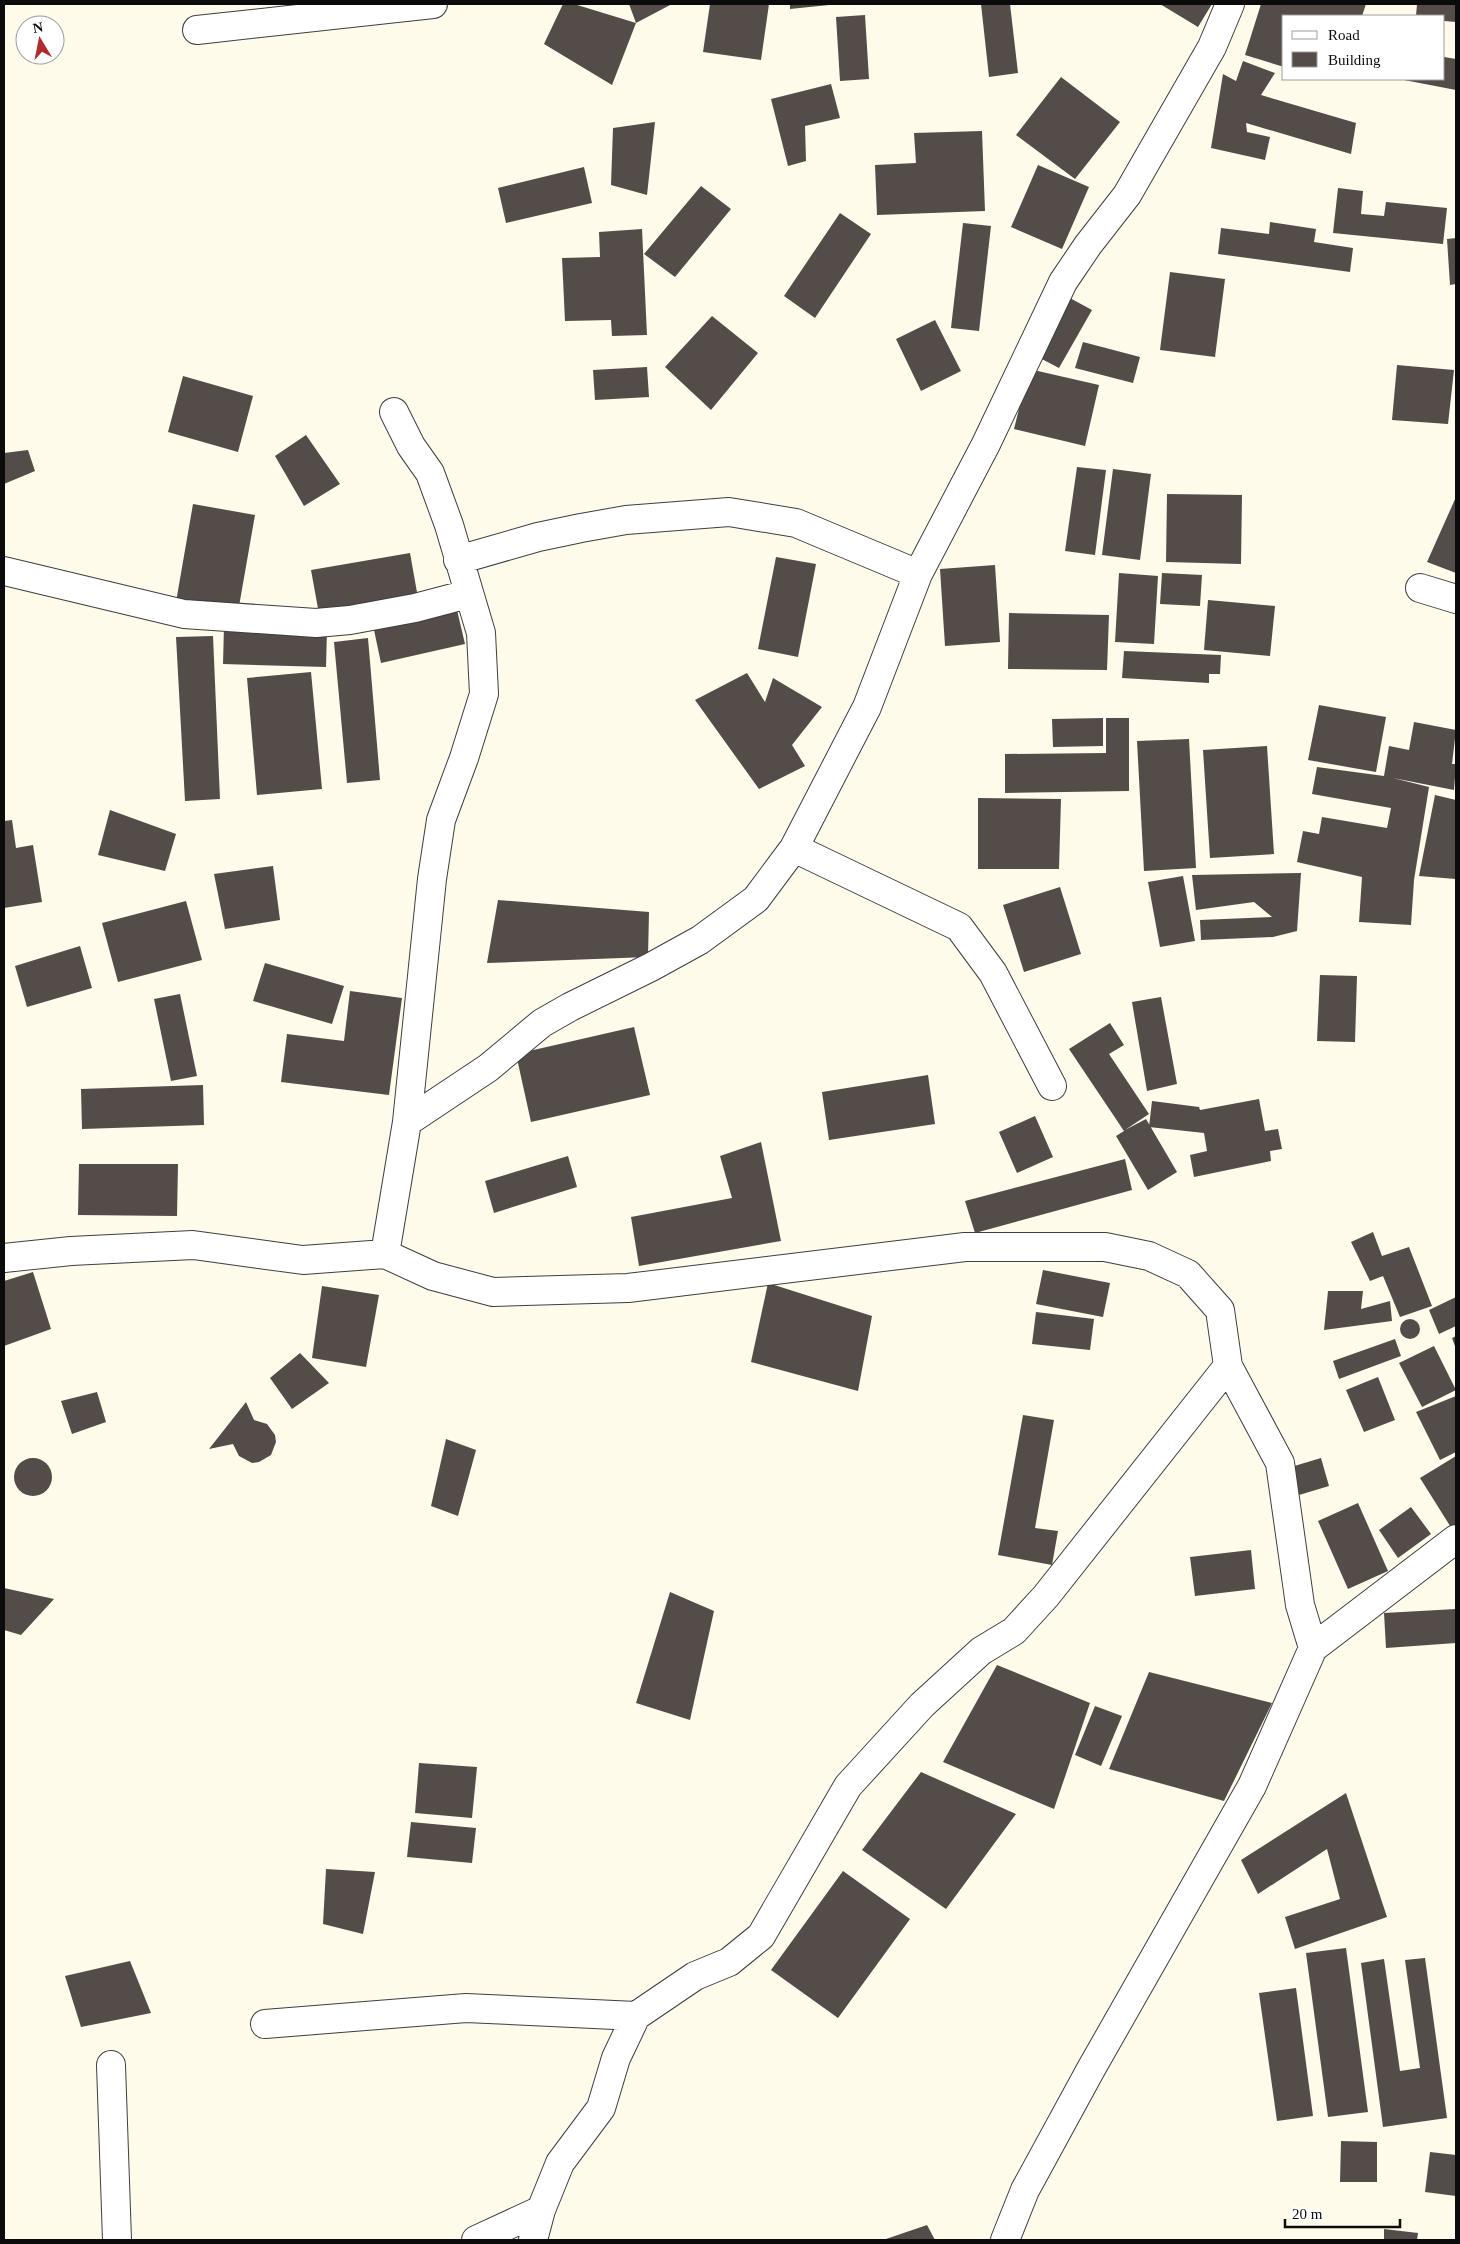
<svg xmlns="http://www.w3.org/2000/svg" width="1460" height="2244" viewBox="0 0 1460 2244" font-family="Georgia,serif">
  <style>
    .building { fill: #534c48 }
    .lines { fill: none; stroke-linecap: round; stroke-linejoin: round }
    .minor-casing { stroke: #3e3e3e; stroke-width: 30 }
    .minor { stroke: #fff; stroke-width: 28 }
  </style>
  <rect width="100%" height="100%" fill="#fefbea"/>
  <path class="building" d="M563,4H574L636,23L612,85L544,44Z
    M629,4H672L636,23Z
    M710,4H769L761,60L703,52Z
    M790,4H829V5L790,9Z
    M981,4H1010L1018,73L989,77Z
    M1160,4H1212L1198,27Z
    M1261,4H1366L1362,16H1284V67L1245,55Z
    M1417,4H1456V22L1444,21V16H1416Z
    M865,15L869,79L840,81L836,17Z
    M1444,57L1456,59V90L1404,80L1444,79Z
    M1243,61L1275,73L1261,95L1356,123L1351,154L1246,123L1247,132L1270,137L1265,160L1211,148L1223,74L1236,81Z
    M1061,77L1120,122L1075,179L1016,135Z
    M831,84L840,118L805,126L806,161L788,166L771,99Z
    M655,122L647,195L611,185L613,128Z
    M982,131L985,211L877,215L875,165L916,163L914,133Z
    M1038,165L1089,187L1062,249L1011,227Z
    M584,167L592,203L506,223L498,188Z
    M701,186L731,209L675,277L644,254Z
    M1338,188L1363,191L1361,214L1384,216L1386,202L1447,208L1443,244L1333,233Z
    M840,213L871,234L815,318L784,296Z
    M1270,222L1316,229L1314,242L1353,248L1350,272L1218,254L1221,228L1269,234Z
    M963,223L991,226L979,331L951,328Z
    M642,229L647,335L612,336L611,320L565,321L562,258L600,257L599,232Z
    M1456,238V284L1450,285L1447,239Z
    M1170,272L1225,279L1215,357L1160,350Z
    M1068,297L1092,310L1059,368L1036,356Z
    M712,316L758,353L711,410L665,367Z
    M935,320L961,371L921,391L896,339Z
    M1083,342L1140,357L1133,383L1075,368Z
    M1397,365L1454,370L1448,424L1392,420Z
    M647,367L649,397L595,400L593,370Z
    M1029,369L1099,385L1085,446L1014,429Z
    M183,376L253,396L238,452L168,432Z
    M306,435L340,484L304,506L275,456Z
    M28,450L35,471L4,484V453Z
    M1077,467L1106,470L1095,555L1065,551Z
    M1113,469L1151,474L1140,560L1102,555Z
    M1167,494L1242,495L1241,564L1166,562Z
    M1456,497V573L1427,562Z
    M193,504L255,515L238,612L176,602Z
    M410,553L418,598L319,614L311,570Z
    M776,557L816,564L798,657L758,649Z
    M995,565L1000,642L945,646L940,569Z
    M1119,573L1158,576L1154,644L1115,642Z
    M1162,573L1202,575L1200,606L1160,604Z
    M1208,600L1275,606L1270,656L1204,650Z
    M457,610L465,644L381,663L374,630Z
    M1009,613L1109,615L1107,670L1008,669Z
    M224,626L327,629L326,667L223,664Z
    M213,636L220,799L185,801L176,637Z
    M368,638L380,780L347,783L334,642Z
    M1124,651L1221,655L1220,674H1209V683L1122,678Z
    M311,672L322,789L257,795L247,678Z
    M747,673L765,702L773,678L822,707L792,745L805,766L759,789L695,700Z
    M1319,705L1386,717L1376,772L1308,760Z
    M1103,718V746L1053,747L1052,719Z
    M1106,718H1129V791L1005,793V754L1106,753Z
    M1414,722L1456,730L1452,764H1456L1454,790L1393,778L1429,787L1414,880L1411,925L1359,922L1362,877L1297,862L1303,831L1319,834L1322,817L1387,828L1391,808L1312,794L1317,767L1384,776L1389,746L1409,750Z
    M1189,739L1196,868L1144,871L1137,741Z
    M1267,746L1274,854L1210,858L1203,750Z
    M1435,795L1456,800V879L1419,876Z
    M978,798L1061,799L1059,869H978Z
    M110,810L176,834L165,871L98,855Z
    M12,820L16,848L33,845L42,902L4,908V821Z
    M273,866L280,920L225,929L214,874Z
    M1301,873L1297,931L1273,937L1201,940L1200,920L1272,917L1254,902L1196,910L1192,875Z
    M1183,876L1195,941L1160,947L1148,882Z
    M1060,887L1081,954L1024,972L1003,905Z
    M498,900L649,912L648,957L487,963Z
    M186,901L202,960L118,982L102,923Z
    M80,946L92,988L27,1007L15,966Z
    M265,963L344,986L332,1024L253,1001Z
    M1320,975L1357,976L1355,1042L1317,1041Z
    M350,991L402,998L389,1095L281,1082L287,1034L344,1041Z
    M180,994L197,1076L171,1081L154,999Z
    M1161,997L1177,1084L1147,1091L1132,1002Z
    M1110,1023L1124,1045L1109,1054L1149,1114L1125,1130L1146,1119L1177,1172L1148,1190L1116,1136L1124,1131L1069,1049Z
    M634,1027L650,1095L531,1122L516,1054Z
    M928,1075L935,1124L829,1140L822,1092Z
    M203,1085L204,1125L82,1129L81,1089Z
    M1259,1099L1265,1131L1278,1129L1282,1149L1270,1151L1271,1161L1194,1177L1190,1155L1207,1151L1204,1133L1149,1127L1152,1101L1199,1107L1200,1110Z
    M1035,1116L1053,1157L1017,1173L999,1132Z
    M761,1142L781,1241L639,1266L631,1217L732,1198L720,1156Z
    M568,1156L577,1187L494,1213L485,1181Z
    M1125,1159L1132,1190L975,1233L965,1201Z
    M79,1164H178L177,1216L78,1215Z
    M1373,1232L1382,1256L1409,1247L1432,1306L1400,1317L1383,1276L1370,1281L1351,1242Z
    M1043,1270L1110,1283L1103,1317L1036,1304Z
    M33,1272L51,1329L4,1346V1281Z
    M768,1283L872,1316L858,1391L751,1362Z
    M322,1286L379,1295L366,1367L312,1358Z
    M1328,1291H1363L1361,1309L1390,1301L1392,1321L1324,1330Z
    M1456,1297V1326L1439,1334L1429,1310Z
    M1036,1312L1094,1319L1090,1350L1032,1344Z
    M1400 1329a10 10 0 1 1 20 0a10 10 0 1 1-20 0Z
    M1456,1336V1349L1452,1338Z
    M1395,1339L1401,1356L1339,1379L1333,1361Z
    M1434,1346L1456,1390L1422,1407L1399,1363Z
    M300,1353L329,1383L292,1409L270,1378Z
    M1378,1377L1395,1420L1364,1432L1346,1390Z
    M97,1392L106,1422L72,1434L61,1401Z
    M1456,1396V1452L1440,1460L1416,1412Z
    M246,1402L254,1420L267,1424L275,1435L276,1442L271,1455L259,1462L252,1463L239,1456L233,1444L209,1449Z
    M1023,1415L1054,1420L1035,1528L1058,1531L1052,1565L998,1555Z
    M446,1439L476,1450L458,1516L431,1506Z
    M1456,1456V1526L1452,1529L1420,1478Z
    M14 1477a19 19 0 1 1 38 0a19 19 0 1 1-38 0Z
    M1321,1458L1329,1486L1299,1495L1291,1467Z
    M1358,1503L1388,1571L1348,1589L1318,1521Z
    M1411,1507L1431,1534L1398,1558L1379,1530Z
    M1251,1550L1255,1589L1195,1596L1190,1557Z
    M4,1588L54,1599L21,1635L4,1630Z
    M670,1592L714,1611L690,1720L636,1703Z
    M1456,1609V1643L1386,1648L1384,1613Z
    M997,1665L1090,1703L1054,1809L943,1762Z
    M1149,1672L1272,1703L1224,1801L1109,1769Z
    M1095,1706L1122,1716L1101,1766L1075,1755Z
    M419,1763L477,1767L472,1818L415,1813Z
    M921,1772L1016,1814L946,1909L862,1850Z
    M1346,1793L1387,1917L1295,1949L1285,1917L1340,1899L1327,1849L1258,1894L1241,1860Z
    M411,1822L476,1828L472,1863L407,1857Z
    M326,1869L375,1872L363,1934L323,1924Z
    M843,1871L910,1919L838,2018L771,1970Z
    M1346,1948L1368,2112L1328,2117L1306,1953Z
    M1425,1958L1447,2118L1383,2127L1361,1963L1384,1959L1400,2071L1420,2068L1405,1960Z
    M130,1961L151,2013L81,2027L65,1976Z
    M1296,1988L1313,2116L1277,2121L1259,1993Z
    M1341,2141L1377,2142V2182H1340Z
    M1430,2152L1456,2155V2196L1425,2192Z
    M927,2225L935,2240H883Z
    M1384,2229L1418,2233L1417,2240H1384Z"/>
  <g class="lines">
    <defs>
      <path id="minor" d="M197,30L433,4
        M458,560L538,537L581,528L626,520L729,512L796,523L918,574
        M4,571L184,614L316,623L350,620L415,608L468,594
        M1420,588L1456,599
        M794,848L959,927L993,973L1052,1086
        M407,1122L488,1068L542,1023L570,1007L651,967L700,940L756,899L794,848L867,707L918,574L986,444L1063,282L1088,245L1127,195L1212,47L1230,4
        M385,1254L407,1122L432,879L441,820L464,758L484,694L481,633L449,525L430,473L411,446L394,412
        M4,1258L71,1251L193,1245L303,1260L385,1254L433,1276L493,1292L628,1288L965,1247H1105L1149,1256L1188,1274L1220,1310L1228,1366L1280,1463L1300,1605L1313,1648
        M265,2024L466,2008L636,2016
        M111,2065L117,2240
        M476,2240L541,2210
        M533,2240L541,2210L560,2163L601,2108L616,2058L636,2016L695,1976L729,1962L761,1936L848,1786L922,1705L981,1651L1014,1631L1046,1596L1228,1366
        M1005,2240L1025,2190L1091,2069L1252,1786L1313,1648L1456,1539"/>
    </defs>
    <use href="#minor" class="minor-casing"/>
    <use href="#minor" class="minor"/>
  </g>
  <rect width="1460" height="2244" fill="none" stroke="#0b0b0b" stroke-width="10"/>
  <rect x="1282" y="15" width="162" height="65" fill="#ffffff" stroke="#9d9d9d"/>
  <rect x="1292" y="31" width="25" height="8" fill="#ffffff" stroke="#9d9d9d"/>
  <text x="1328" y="40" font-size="15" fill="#0b0b0b">Road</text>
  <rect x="1292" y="52" width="25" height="15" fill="#534c48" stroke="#9d9d9d"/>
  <text x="1328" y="65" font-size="15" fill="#0b0b0b">Building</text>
  <g transform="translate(40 40) rotate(350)"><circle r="24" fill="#ffffff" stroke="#9d9d9d"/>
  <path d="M0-4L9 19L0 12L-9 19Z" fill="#b22c2e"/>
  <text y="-8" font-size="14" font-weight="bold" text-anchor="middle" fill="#0b0b0b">N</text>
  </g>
  <path d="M1285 2219v8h115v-8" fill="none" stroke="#0b0b0b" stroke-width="2.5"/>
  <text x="1292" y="2219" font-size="15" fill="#0b0b0b" stroke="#ffffff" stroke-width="4" paint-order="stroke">20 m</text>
</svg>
